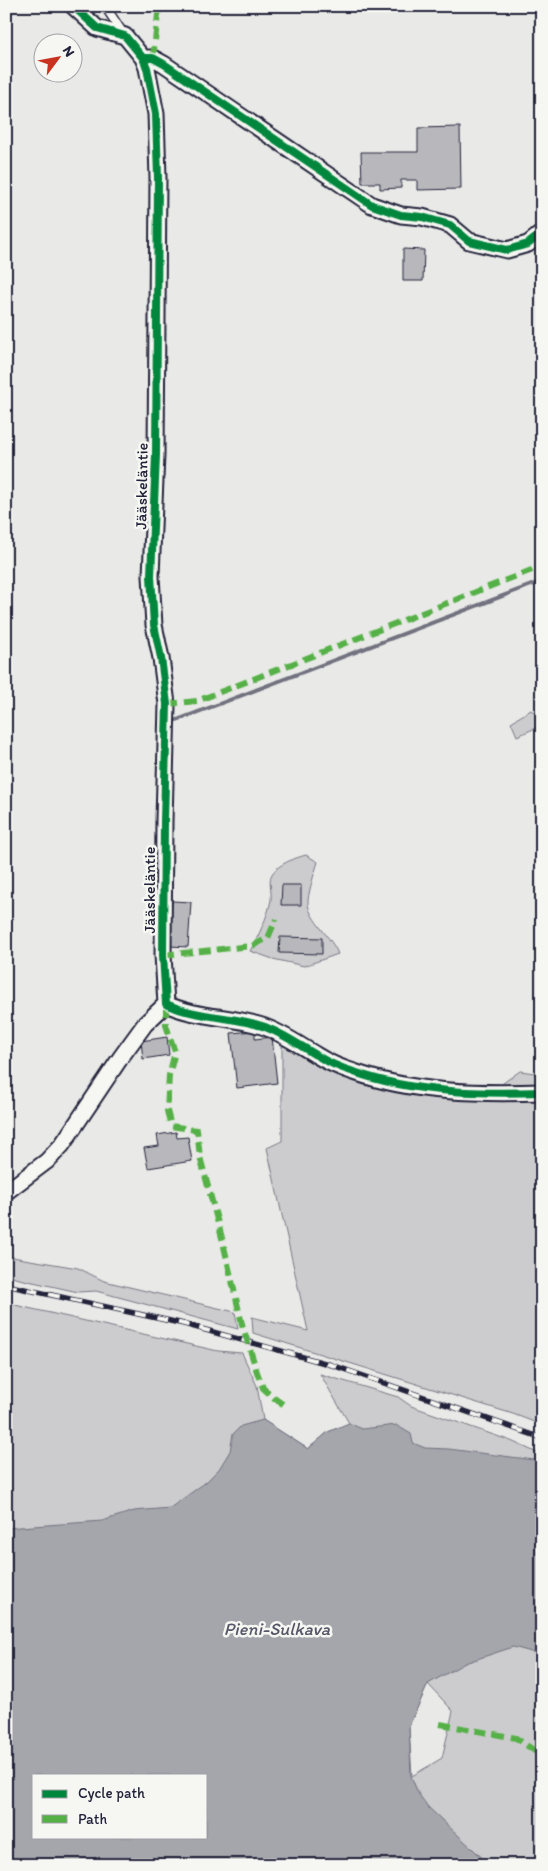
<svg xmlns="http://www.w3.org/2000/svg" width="548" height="1871" viewBox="0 0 548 1871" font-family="Itim,sans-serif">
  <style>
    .green { fill: #ccccce; stroke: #777784; fill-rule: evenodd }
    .water { fill: #a5a5ac; stroke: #71717f; fill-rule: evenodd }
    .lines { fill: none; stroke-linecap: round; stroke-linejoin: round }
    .stream { stroke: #71717f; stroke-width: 4 }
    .building { fill: #b8b8bc; stroke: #22223b }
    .service-casing { stroke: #22223b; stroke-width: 11 }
    .minor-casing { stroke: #22223b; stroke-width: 19 }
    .service { stroke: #f6f6f2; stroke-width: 8 }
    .minor { stroke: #f6f6f2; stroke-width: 15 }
    .rail-casing { stroke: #22223b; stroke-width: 5.5 }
    .rail { stroke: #f6f6f2; stroke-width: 4; stroke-dasharray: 11; stroke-linecap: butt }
    .quiet { stroke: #55b146; stroke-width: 6; stroke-dasharray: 12 6; stroke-linecap: butt }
    .cycleway-casing { stroke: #f6f6f2; stroke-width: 11 }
    .cycleway { stroke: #00873e; stroke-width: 8 }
    .labels { text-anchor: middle; stroke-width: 5; stroke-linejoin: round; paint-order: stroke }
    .street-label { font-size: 16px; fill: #22223b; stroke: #f6f6f2 }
    .water-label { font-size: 18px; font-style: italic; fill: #565668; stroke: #f6f6f2 }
  </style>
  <rect width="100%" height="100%" fill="#e9e9e7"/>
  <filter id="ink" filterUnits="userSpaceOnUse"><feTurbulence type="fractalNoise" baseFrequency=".02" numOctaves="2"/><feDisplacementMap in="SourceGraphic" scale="10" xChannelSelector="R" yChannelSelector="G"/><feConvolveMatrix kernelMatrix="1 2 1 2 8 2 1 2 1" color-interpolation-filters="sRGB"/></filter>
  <g filter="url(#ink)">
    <path class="green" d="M531,710L541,717L538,727L517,736L511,722Z
      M306,855L318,862C315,871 307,896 308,904C310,920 332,938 338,954L304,966L273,959L250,951C258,937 268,916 271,900C272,892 268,880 272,874C278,864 295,858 306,855Z
      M282,1046L307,1048L354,1072L489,1093L520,1071L542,1074V1425L513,1414L253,1333L252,1317L308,1331L267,1148L282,1141Z
      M6,1256L78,1268L104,1281L235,1312L238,1329L96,1291L78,1292L6,1276Z
      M6,1303L218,1351L242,1353L257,1386L263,1420L308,1449L328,1432L349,1423L320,1374L398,1397L411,1406L511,1441L542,1455V1514L6,1666Z
      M542,1570V1865H407L379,1786L428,1636ZM428,1684L453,1711L442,1758L412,1776L409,1726Z"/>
    <path class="water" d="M263,1420L308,1449L328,1432L349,1423L362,1429L396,1425L411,1434L413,1443L425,1448L449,1449L542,1461V1655L513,1647L465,1663L428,1684L409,1726L411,1776L418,1793L428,1807L490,1865H6V1528L102,1521L134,1511L170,1508L206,1482L219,1469L230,1451L233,1434L241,1426ZM34,1775H206V1837H34Z"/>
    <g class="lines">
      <path class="stream" d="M177,720L542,581"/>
    </g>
    <path class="building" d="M460,127L461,189L417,190V180H401V188L380,189V183H362L361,152H418V128Z
      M403,249L424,250L423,281H403Z
      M282,885H301V905H281Z
      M172,901L191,902L188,947L169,946Z
      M280,937L322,938V954L279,953Z
      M255,1031V1039L272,1037L277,1083L237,1088L231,1033Z
      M167,1037L169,1055L143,1059L141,1041Z
      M176,1132L177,1138L188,1137L192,1161L148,1168L144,1148L159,1146L157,1135Z"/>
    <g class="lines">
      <defs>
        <path id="service" d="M105,6L124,35"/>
        <path id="minor" d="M73,6L97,28L125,36L143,58L147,68L156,114L158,178L156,455L151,576L154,625L161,658L167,704L164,821L163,955L166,1004
          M143,58H153L164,64L372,205L401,215L422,217L450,225L469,241L507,250L528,244L542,233
          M166,1004C197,1018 231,1016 262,1026C281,1032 299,1045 316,1055C327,1062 341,1068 354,1072C413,1093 479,1094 542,1092
          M6,1192L47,1161L62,1145L121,1057L145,1024L166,1004"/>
      </defs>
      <use href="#service" class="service-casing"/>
      <use href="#minor" class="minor-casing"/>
      <use href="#service" class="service"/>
      <use href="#minor" class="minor"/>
      <defs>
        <path id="rail" d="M6,1285L184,1324L332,1365L542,1438"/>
      </defs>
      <use href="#rail" class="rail-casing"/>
      <use href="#rail" class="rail"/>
      <path class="quiet" d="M153,58L159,6
        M167,704L197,701L542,566
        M163,955L252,946L268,938L276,919
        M166,1004V1025L175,1052L169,1075L167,1111L171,1126L197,1130L200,1157L222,1238L242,1324L257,1372L263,1388L274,1398L287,1407
        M440,1724L516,1738L542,1756"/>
      <defs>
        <path id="cycleway" d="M73,6L97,28L125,36L143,58L147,68L156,114L158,178L156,455L151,576L154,625L161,658L167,704L164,821L163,955L166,1004C197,1018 231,1016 262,1026C281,1032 299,1045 316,1055C327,1062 341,1068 354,1072C413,1093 479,1094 542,1092
          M143,58H153L164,64L372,205L401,215L422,217L450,225L469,241L507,250L528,244L542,233"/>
      </defs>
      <use href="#cycleway" class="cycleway-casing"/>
      <use href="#cycleway" class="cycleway"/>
    </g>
  </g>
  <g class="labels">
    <g class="street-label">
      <text transform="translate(141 486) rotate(-89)" y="6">Jääskeläntie</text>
      <text transform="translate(149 890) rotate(-90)" y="6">Jääskeläntie</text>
    </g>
    <g class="water-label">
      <text x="277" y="1635">Pieni-Sulkava</text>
    </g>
  </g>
  <rect width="548" height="1871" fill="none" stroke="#f6f6f2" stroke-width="25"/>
  <rect x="12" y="12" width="523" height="1846" fill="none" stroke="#22223b" stroke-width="2" filter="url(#ink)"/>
  <rect x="32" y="1774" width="175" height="65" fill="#f6f6f2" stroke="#a1a1a9"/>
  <rect x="42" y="1790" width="25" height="8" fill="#00873e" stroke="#a1a1a9"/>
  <text x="78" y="1798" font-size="15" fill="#22223b">Cycle path</text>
  <rect x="42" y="1815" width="25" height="8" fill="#55b146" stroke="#a1a1a9"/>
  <text x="78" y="1824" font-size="15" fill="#22223b">Path</text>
  <g transform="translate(58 58) rotate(58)"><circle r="24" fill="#f6f6f2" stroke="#a1a1a9"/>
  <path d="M0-4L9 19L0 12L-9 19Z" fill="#c8321e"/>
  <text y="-8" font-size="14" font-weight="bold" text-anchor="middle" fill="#22223b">N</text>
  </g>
</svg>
